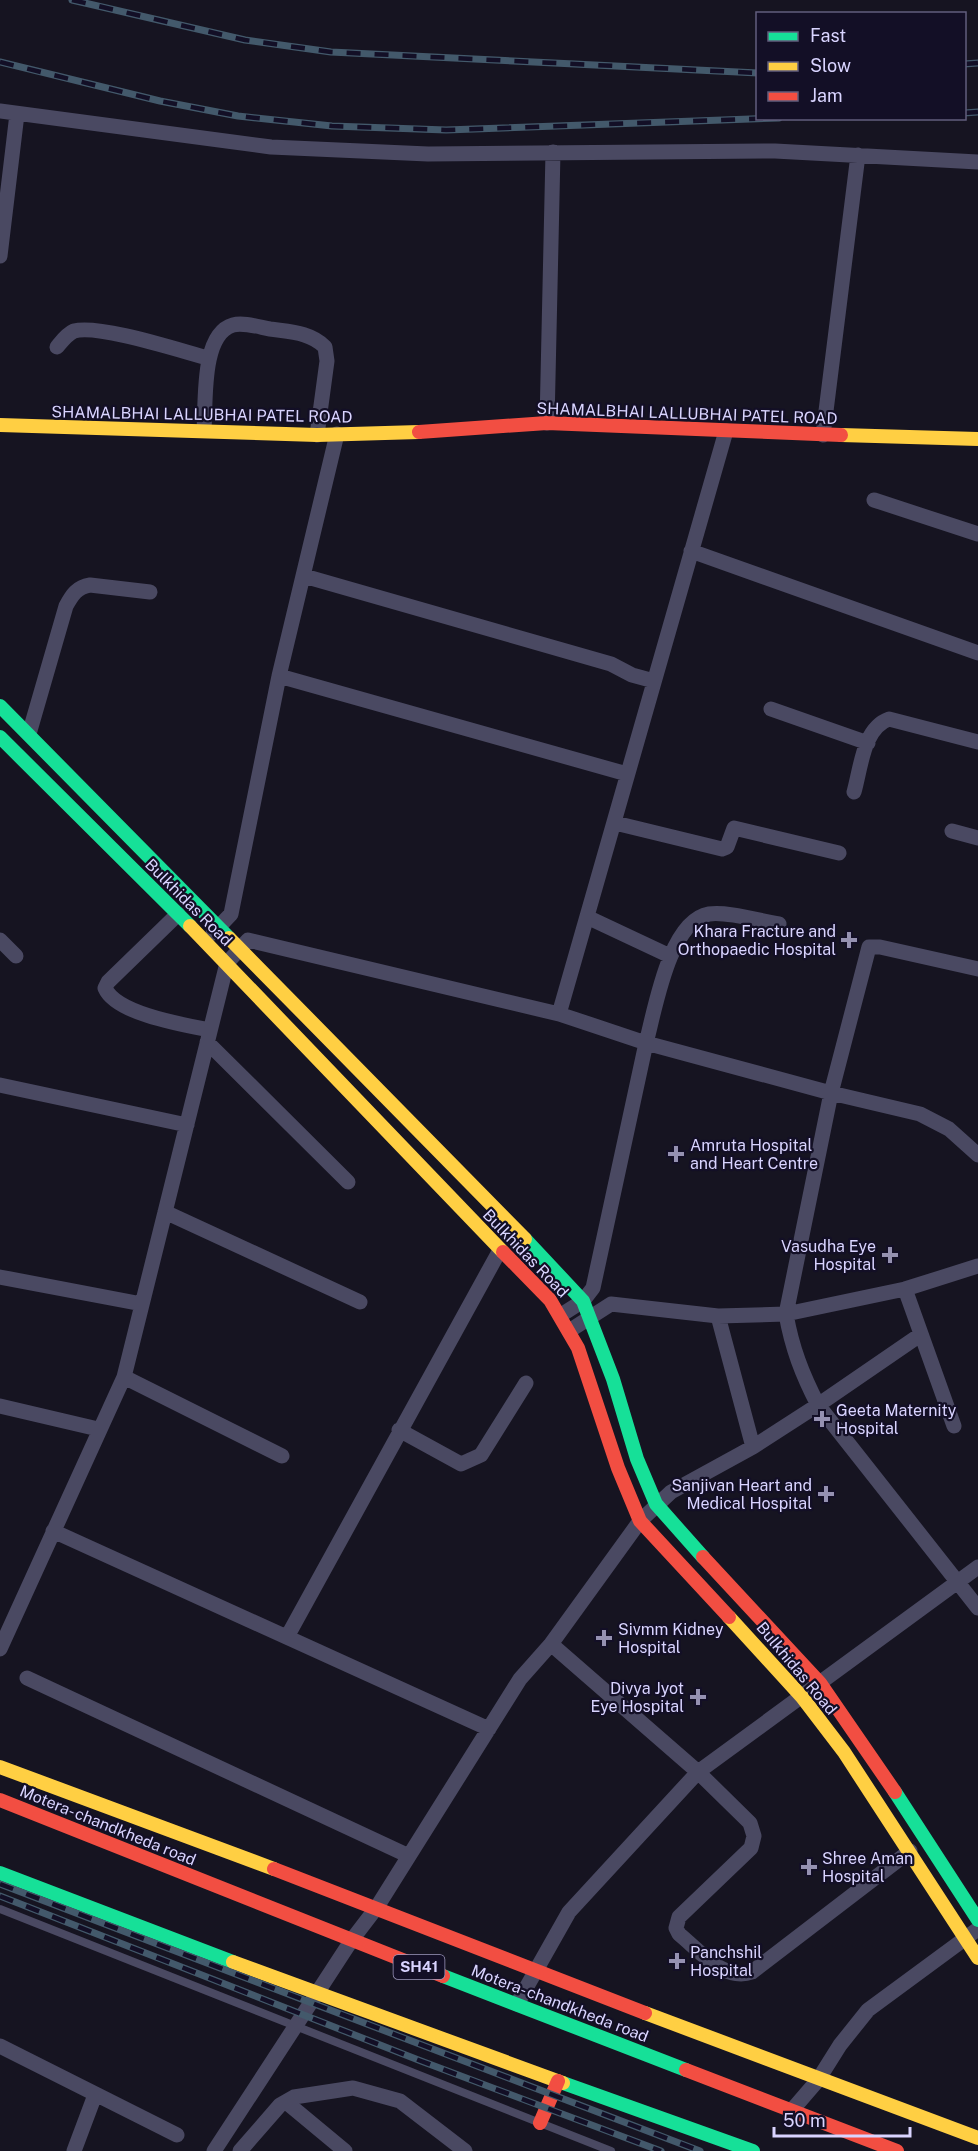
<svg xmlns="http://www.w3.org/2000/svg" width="978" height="2151" viewBox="0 0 978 2151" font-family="'Public Sans',sans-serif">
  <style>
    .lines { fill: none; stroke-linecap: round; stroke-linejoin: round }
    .lane { stroke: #4a4962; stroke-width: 8 }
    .street { stroke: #4a4962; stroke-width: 15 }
    .fast { stroke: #16e098; stroke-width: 14 }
    .slow { stroke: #ffcf43; stroke-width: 14 }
    .jam { stroke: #f24e42; stroke-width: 14 }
    .rail-casing { stroke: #43596b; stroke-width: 7 }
    .rail { stroke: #130f26; stroke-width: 4.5; stroke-dasharray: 14; stroke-linecap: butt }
    .poi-dot { fill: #9591b1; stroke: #130f26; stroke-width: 2 }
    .labels { text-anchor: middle; stroke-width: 4.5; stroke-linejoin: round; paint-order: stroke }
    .shield { fill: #130f26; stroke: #9e99be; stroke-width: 1.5 }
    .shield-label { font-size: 15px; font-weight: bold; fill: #d9d4ff }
    .street-label { font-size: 16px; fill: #d9d4ff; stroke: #130f26 }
    .poi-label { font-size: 16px; fill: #d9d4ff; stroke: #130f26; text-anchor: start }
  </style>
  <rect width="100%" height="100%" fill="#161421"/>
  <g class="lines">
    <path class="lane" d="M0,1909L611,2151"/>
    <path class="street" d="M0,111L271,147L428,154L775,151L978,162
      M0,256L17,114
      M57,347C62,341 67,334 74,331C99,324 181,351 208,358
      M547,423L553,152
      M204,430C206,402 201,334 233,325C243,322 259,327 270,329C290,332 310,332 325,347L327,361L317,435
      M823,435L858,155
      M874,500L978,534
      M691,551L978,653
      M304,576L611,664L632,675L654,681
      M279,676L627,774
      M771,709L868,743
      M29,734L66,606C72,595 77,587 90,585L150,592
      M854,792C861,768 863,728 889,719L978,742
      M615,823L722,849L727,847L734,828L839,853
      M952,831L978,838
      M178,914L108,982L105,988C116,1014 184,1025 210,1030
      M587,917L670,956
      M779,924C760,921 727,911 709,914C669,921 655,1010 646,1043L831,1093L786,1314C792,1348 802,1374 818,1405L920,1335
      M213,933L231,914L279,676L337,434
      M0,940L16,956
      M978,969L880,947H869L831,1093L920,1114L949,1129L978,1155
      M559,1014L646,1043L593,1288L583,1301L561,1315
      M207,1042L348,1182
      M0,1085L187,1125
      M165,1212L360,1302
      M0,1277L142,1304
      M905,1289L954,1426
      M718,1316L786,1314L905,1289L978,1266
      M124,1377L282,1456
      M0,1406L98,1429
      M399,1430L461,1464L481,1455L526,1383
      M753,1447L818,1405L978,1608
      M53,1531L489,1729
      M287,1637L500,1250
      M551,1644L698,1772L750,1823L754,1836L751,1848L679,1917L676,1928L679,1934C700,1951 724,1982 752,1972L910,1851
      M0,1649L124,1377L227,963L248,940L559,1014L726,431
      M27,1678L409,1856
      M517,2004L569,1912L698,1772L978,1567
      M0,2046L177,2135
      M286,2102L345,2151
      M793,2109L818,2080L840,2045L868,2010L978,1929
      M74,2151L95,2095
      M214,2151L351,1941L377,1907L520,1679L551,1644L640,1521L671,1492L753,1447L718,1316L611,1304L569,1331
      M240,2151L280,2105L294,2097L353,2088L400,2101L465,2151"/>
    <path class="fast" d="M0,706L229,938
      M0,737L190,926
      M525,1239L583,1301L613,1379L637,1459L656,1504L703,1557
      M895,1792L978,1920
      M0,1873L233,1962
      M443,1976L686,2070
      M563,2083L753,2151"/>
    <path class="slow" d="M0,425L317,435L419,432
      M841,435L978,439
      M190,926L503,1252
      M229,938L525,1239
      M729,1617L802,1697L844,1752L978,1958
      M0,1767L274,1869
      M233,1962L563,2083
      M645,2013L978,2138"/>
    <path class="jam" d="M419,432L547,423L841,435
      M503,1252L550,1300L578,1348L618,1468L640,1521L729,1617
      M703,1557L820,1683L895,1792
      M0,1800L443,1976
      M274,1869L645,2013
      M686,2070L897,2151
      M540,2123L558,2081"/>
    <defs>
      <path id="rail" d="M72,0L245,40L331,52L758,73
        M0,62L160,101L238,116L332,126L446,130L779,118
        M964,64L978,63
        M964,113L978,112
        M0,1884L700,2151
        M0,1896L421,2061L661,2151"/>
    </defs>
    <use href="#rail" class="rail-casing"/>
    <use href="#rail" class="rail"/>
  </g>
  <g class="poi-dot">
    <path d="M846 931h6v6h6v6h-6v6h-6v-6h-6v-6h6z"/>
    <path d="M673 1145h6v6h6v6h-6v6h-6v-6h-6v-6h6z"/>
    <path d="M887 1246h6v6h6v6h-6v6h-6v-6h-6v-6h6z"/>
    <path d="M819 1410h6v6h6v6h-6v6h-6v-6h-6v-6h6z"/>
    <path d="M823 1485h6v6h6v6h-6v6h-6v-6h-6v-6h6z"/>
    <path d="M601 1629h6v6h6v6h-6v6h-6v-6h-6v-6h6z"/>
    <path d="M695 1688h6v6h6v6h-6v6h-6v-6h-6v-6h6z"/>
    <path d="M806 1858h6v6h6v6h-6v6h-6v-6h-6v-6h6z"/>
    <path d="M674 1952h6v6h6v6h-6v6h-6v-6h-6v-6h6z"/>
  </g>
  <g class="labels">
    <rect class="shield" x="393.5" y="1955" width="51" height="24" rx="4.5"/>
    <g class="shield-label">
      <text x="419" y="1972">SH41</text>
    </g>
    <g class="street-label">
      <text transform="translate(687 413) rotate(2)" y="6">SHAMALBHAI LALLUBHAI PATEL ROAD</text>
      <text transform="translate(202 414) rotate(1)" y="6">SHAMALBHAI LALLUBHAI PATEL ROAD</text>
      <text transform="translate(189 902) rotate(45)" y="6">Bulkhidas Road</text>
      <text transform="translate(526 1253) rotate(46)" y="6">Bulkhidas Road</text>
      <text transform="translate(797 1668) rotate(50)" y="6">Bulkhidas Road</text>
      <text transform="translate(108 1825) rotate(22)" y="6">Motera- chandkheda road</text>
      <text transform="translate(560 2003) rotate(21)" y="6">Motera- chandkheda road</text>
    </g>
    <g class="poi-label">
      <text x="836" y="937" text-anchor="end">Khara Fracture and<tspan x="836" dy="18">Orthopaedic Hospital</tspan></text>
      <text x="690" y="1151">Amruta Hospital<tspan x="690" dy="18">and Heart Centre</tspan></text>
      <text x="876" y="1252" text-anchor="end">Vasudha Eye<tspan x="876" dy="18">Hospital</tspan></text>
      <text x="836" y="1416">Geeta Maternity<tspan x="836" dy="18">Hospital</tspan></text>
      <text x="812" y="1491" text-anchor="end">Sanjivan Heart and<tspan x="812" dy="18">Medical Hospital</tspan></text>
      <text x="618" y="1635">Sivmm Kidney<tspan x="618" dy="18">Hospital</tspan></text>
      <text x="684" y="1694" text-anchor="end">Divya Jyot<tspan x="684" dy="18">Eye Hospital</tspan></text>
      <text x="822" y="1864">Shree Aman<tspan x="822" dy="18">Hospital</tspan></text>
      <text x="690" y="1958">Panchshil<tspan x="690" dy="18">Hospital</tspan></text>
    </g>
  </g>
  <rect x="756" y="12" width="210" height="108" fill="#130f26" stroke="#625e7d" stroke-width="1.5"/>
  <rect x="768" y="32" width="30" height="9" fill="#16e098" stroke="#625e7d" stroke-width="1.5"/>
  <text x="810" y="42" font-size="18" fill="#d9d4ff">Fast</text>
  <rect x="768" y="62" width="30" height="9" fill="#ffcf43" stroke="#625e7d" stroke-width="1.5"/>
  <text x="810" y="72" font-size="18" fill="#d9d4ff">Slow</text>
  <rect x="768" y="92" width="30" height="9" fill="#f24e42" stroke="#625e7d" stroke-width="1.5"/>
  <text x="810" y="102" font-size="18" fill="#d9d4ff">Jam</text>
  <path d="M774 2127v9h136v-9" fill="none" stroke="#d9d4ff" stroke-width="3"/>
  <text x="783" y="2127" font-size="18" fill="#d9d4ff" stroke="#130f26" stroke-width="4.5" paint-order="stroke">50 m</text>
</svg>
